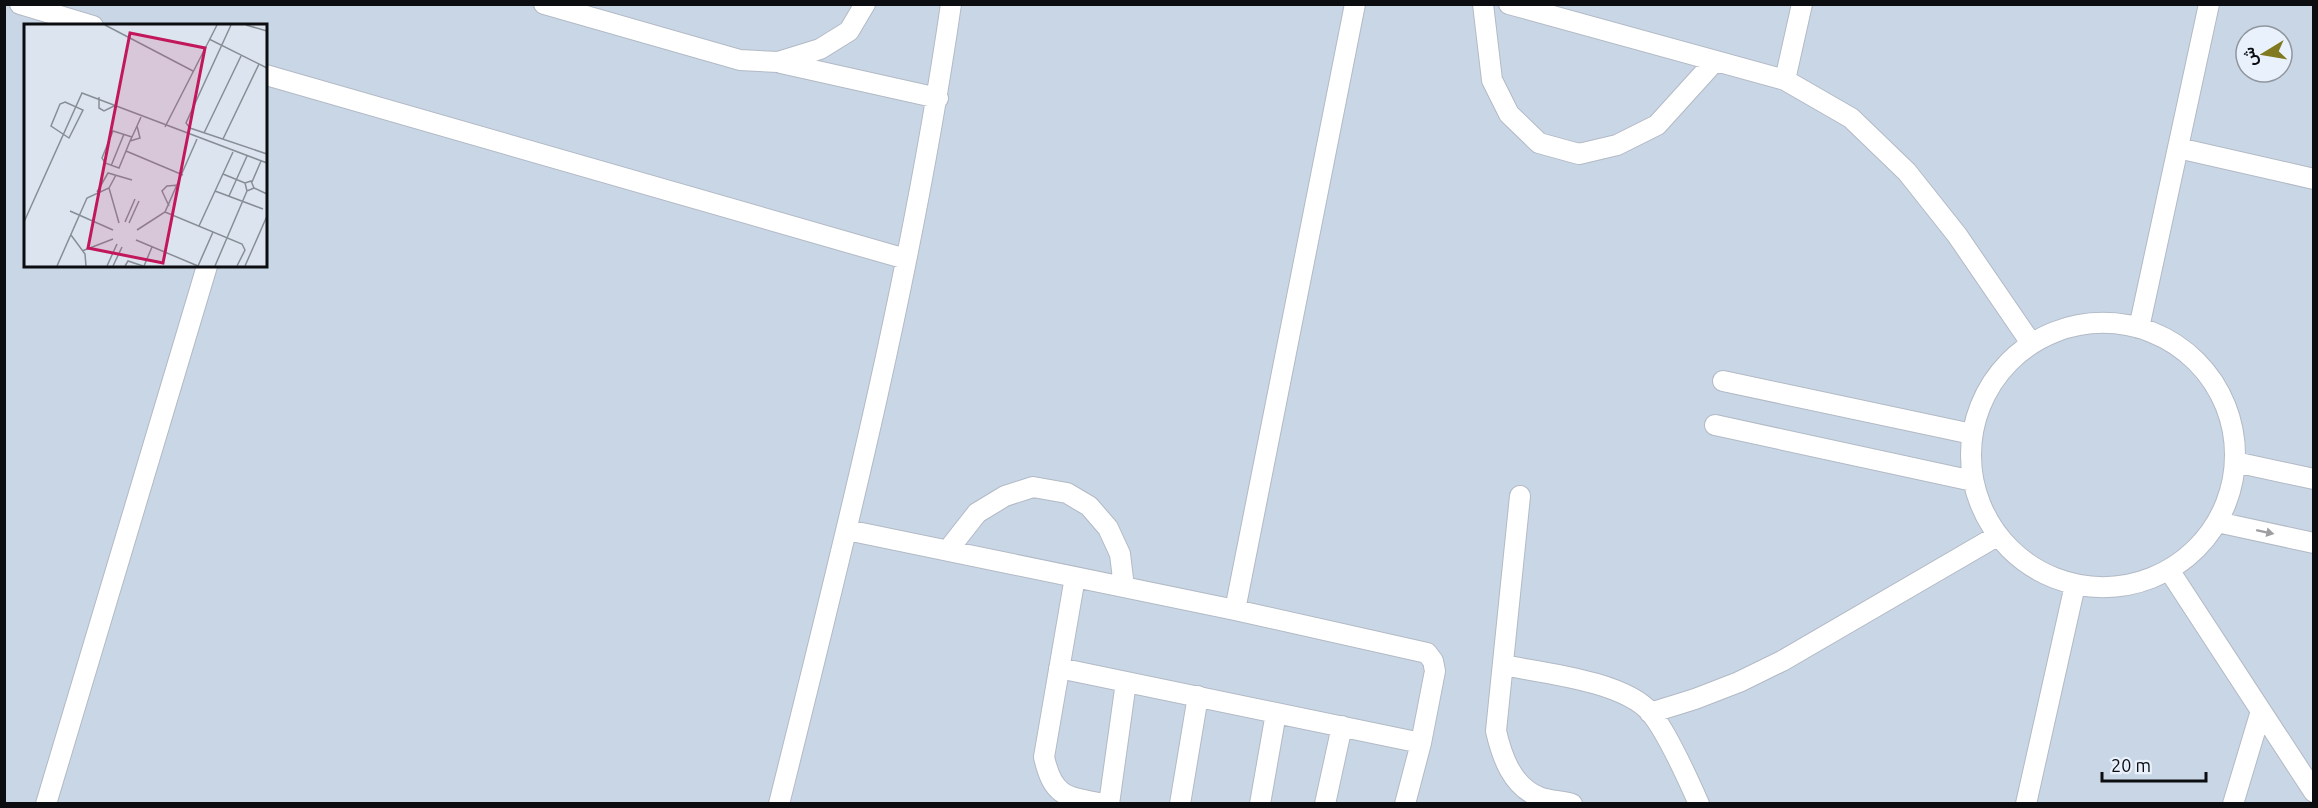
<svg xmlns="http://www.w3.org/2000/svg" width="2318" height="808" viewBox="0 0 2318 808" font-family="Ubuntu,Vazirmatn,sans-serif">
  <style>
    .built { fill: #c9d6e6; fill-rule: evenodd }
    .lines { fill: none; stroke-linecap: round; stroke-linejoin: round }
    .lane-casing { stroke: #b2bac5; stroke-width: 22 }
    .lane { stroke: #fff; stroke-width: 20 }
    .oneway { fill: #9d9ea0 }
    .inset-road { fill: none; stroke: #888e96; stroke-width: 1.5 }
    .view { fill: #c2185b; fill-opacity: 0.15; stroke: #c2185b; stroke-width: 3 }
    .inset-edge { fill: none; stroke: #0b0d11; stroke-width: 3 }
  </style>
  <rect width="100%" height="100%" fill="#dce4ef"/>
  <path class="built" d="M5,5H2313V803H5ZM26,26H266V266H26ZM2246,36H2282V72H2246Z"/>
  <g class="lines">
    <defs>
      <path id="lane" d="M20,4L93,26
        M544,4L740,60L778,62L820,49L849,31L865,4
        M1483,4L1492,80L1509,114L1539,143L1579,154L1617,145L1657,125L1715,61
        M1509,4L1785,80L1851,118L1907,172L1957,235L2031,343
        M781,63L938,98
        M266,75L906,259
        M1785,80L1802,4
        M2178,148L2314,179
        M1971 455a132 132 0 1 1 264 0a132 132 0 1 1-264 0Z
        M2139,328L2209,4
        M1723,381L1972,434
        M1715,425L1973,481
        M2235,462L2314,479
        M1520,496L1496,731C1502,757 1512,786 1539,797C1549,801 1562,801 1572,804
        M2217,522L2314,543
        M847,530L1235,610L1427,653L1433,661L1435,671L1421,743L1405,804
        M948,550L977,513L1005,496L1033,487L1067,493L1089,506L1108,528L1120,554L1124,587
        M2169,570L2314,792
        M1075,577L1044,757C1053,797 1066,797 1104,804
        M1235,610L1355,4
        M1503,665C1543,673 1624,681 1651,713C1668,734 1688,779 1699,804
        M1059,668L1421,743
        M1650,713L1695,699L1739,682L1782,661L1997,536
        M46,804L207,266
        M779,804C845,539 912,274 951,4
        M1109,804L1126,682
        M1180,804L1198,696
        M1260,804L1276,713
        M1325,804L1342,726
        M2026,804L2075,585
        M2233,804L2261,711"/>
    </defs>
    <use href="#lane" class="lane-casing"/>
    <use href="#lane" class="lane"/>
  </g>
  <defs><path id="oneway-solid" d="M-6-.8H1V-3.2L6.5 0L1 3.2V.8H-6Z" transform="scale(1.5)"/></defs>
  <use class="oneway" href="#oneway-solid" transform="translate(2265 532) rotate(12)"/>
  <g transform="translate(24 24)">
    <rect width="243" height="243" fill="#dce4ef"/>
    <path class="inset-road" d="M81,1L169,47M207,1L162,99L166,104L243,130M222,1L243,7M185,15L243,44M75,73V84L80,87L92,81M41,78L59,86L45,114L27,102L36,80ZM141,103L193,1M180,109L217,32M108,113L89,107L78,134L81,139L95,144L102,127L106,117L108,113L113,102L117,93M199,115L235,40M106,117L116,114L113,102M102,127L159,151M87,142L100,110M199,150L221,159M228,158L237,137M85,164L95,199M230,164L223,167L221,159L227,157L230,164L243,170M191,167L239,185M73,168L84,149L108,156M205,172L223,132M145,182L138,167L143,162L155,161M46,187L89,206M141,188L218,220L221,226L213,242M0,198L58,69L243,139M101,198L111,175M105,199L115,177M175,202L209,128M113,206L141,188L173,115M47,211L61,230L62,242M112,216L174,242M58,227L89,215M33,242L63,174L85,164L92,151M83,242L93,220M89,242L98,223M101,242L104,237L119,242M120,242L128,223M174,242L189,208M191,242L223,167M221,242L243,192"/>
    <path class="view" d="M106,9L181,24L139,239L64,224Z"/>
    <rect width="243" height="243" class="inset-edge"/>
  </g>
  <rect width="2318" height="808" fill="none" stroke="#0b0d11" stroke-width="12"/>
  <g transform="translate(2264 54) rotate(259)"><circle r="28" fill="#e9f1fc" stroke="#90969e" stroke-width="1.5"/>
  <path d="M0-4.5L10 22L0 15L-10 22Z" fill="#81791f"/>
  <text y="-9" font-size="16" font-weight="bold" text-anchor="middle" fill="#0b0d11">ش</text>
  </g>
  <path d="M2102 772v9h104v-9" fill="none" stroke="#0b0d11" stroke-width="3"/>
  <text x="2111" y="772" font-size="18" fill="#0b0d11" stroke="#e9f1fc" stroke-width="4.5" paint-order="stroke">20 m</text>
</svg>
